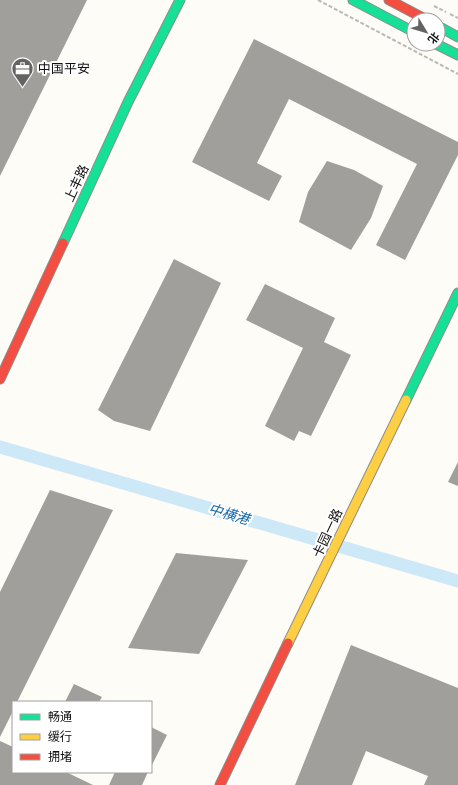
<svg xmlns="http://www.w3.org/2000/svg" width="458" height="785" viewBox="0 0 458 785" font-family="'Noto Serif','Noto Sans SC',serif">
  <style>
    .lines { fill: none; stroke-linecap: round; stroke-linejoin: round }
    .canal { stroke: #cde8f7; stroke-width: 13 }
    .building { fill: #a19f9c }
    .fast-casing { stroke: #8e8d8b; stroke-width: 11 }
    .slow-casing { stroke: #8e8d8b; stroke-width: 11 }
    .jam-casing { stroke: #8e8d8b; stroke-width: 11 }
    .path { stroke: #b9b9b8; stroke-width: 2; stroke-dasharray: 4 2; stroke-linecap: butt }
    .fast { stroke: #16e098; stroke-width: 9 }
    .slow { stroke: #ffcf43; stroke-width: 9 }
    .jam { stroke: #f24e42; stroke-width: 9 }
    .labels { text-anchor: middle; stroke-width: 4; stroke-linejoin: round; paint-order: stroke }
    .poi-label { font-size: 13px; fill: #111; stroke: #fff; text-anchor: start }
    .street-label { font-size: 13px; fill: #111; stroke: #fff }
    .water-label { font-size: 14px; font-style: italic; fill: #1768a6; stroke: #fff }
  </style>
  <rect width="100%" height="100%" fill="#fdfcf7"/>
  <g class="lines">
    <path class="canal" d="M0,447L458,581"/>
  </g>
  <path class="building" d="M0,0H87L0,176Z
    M254,39L458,142V155L405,260L376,245L417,164L289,99L257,163L282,176L269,201L192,162Z
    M327,161L354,170L383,186L371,218L351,250L299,222L308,192Z
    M174,259L221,283L150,431L114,421L98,410Z
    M265,284L335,318L324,342L351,355L311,436L299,431L294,441L265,426L303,348L246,320Z
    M458,462V486L448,482Z
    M50,490L113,510L17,702H13V711L0,737V592Z
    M176,553L248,560L199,654L128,648Z
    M351,645L458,688V785H424L428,776L366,751L352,785H295Z
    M74,684L102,697L99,702H65Z
    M151,727L167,735L151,767Z
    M0,741L13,747V772H66L93,785H0Z
    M115,772H148L142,785H109Z"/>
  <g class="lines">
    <defs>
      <path id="fast" d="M353,0L414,32
        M438,26L458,37
        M436,44L458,55
        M63,243L128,102L180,0
        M406,400L458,293"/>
      <path id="slow" d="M288,643L406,400"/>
      <path id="jam" d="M389,0L427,20
        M0,379L63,243
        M220,785L288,643"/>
    </defs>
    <use href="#fast" class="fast-casing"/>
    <use href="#slow" class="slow-casing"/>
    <use href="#jam" class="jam-casing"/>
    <path class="path" d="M318,0L458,74
      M434,6L446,12
      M450,14L458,18"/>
    <use href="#fast" class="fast"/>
    <use href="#slow" class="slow"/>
    <use href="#jam" class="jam"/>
  </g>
  <defs>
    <symbol id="office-pin" viewBox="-11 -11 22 30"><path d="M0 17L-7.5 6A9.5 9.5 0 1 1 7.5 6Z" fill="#646362" stroke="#fff"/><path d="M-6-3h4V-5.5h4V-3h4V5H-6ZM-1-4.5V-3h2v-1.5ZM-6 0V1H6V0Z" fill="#fff"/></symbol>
  </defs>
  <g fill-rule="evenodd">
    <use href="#office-pin" x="10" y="56" width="25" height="34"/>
  </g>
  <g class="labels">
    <g class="poi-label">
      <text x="38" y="73">中国平安</text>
    </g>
    <g class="street-label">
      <text transform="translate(76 183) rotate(-65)" y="5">上丰路</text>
      <text transform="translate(327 533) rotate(-65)" y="5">卡园一路</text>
    </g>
    <g class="water-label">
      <text transform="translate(229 514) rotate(16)" y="5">中横港</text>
    </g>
  </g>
  <rect x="12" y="701" width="140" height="72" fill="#ffffff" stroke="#a0a0a0"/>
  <rect x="20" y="714" width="20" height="6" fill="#16e098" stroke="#a0a0a0"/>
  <text x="48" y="721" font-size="12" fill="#111111">畅通</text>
  <rect x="20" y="734" width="20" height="6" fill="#ffcf43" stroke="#a0a0a0"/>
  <text x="48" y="741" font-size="12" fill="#111111">缓行</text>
  <rect x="20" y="754" width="20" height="6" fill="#f24e42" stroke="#a0a0a0"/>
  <text x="48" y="761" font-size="12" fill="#111111">拥堵</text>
  <g transform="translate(426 32) rotate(128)"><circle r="19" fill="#ffffff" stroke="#a0a0a0"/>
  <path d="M0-3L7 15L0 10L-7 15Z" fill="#646362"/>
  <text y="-6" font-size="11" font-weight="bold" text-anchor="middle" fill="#111111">北</text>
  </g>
</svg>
